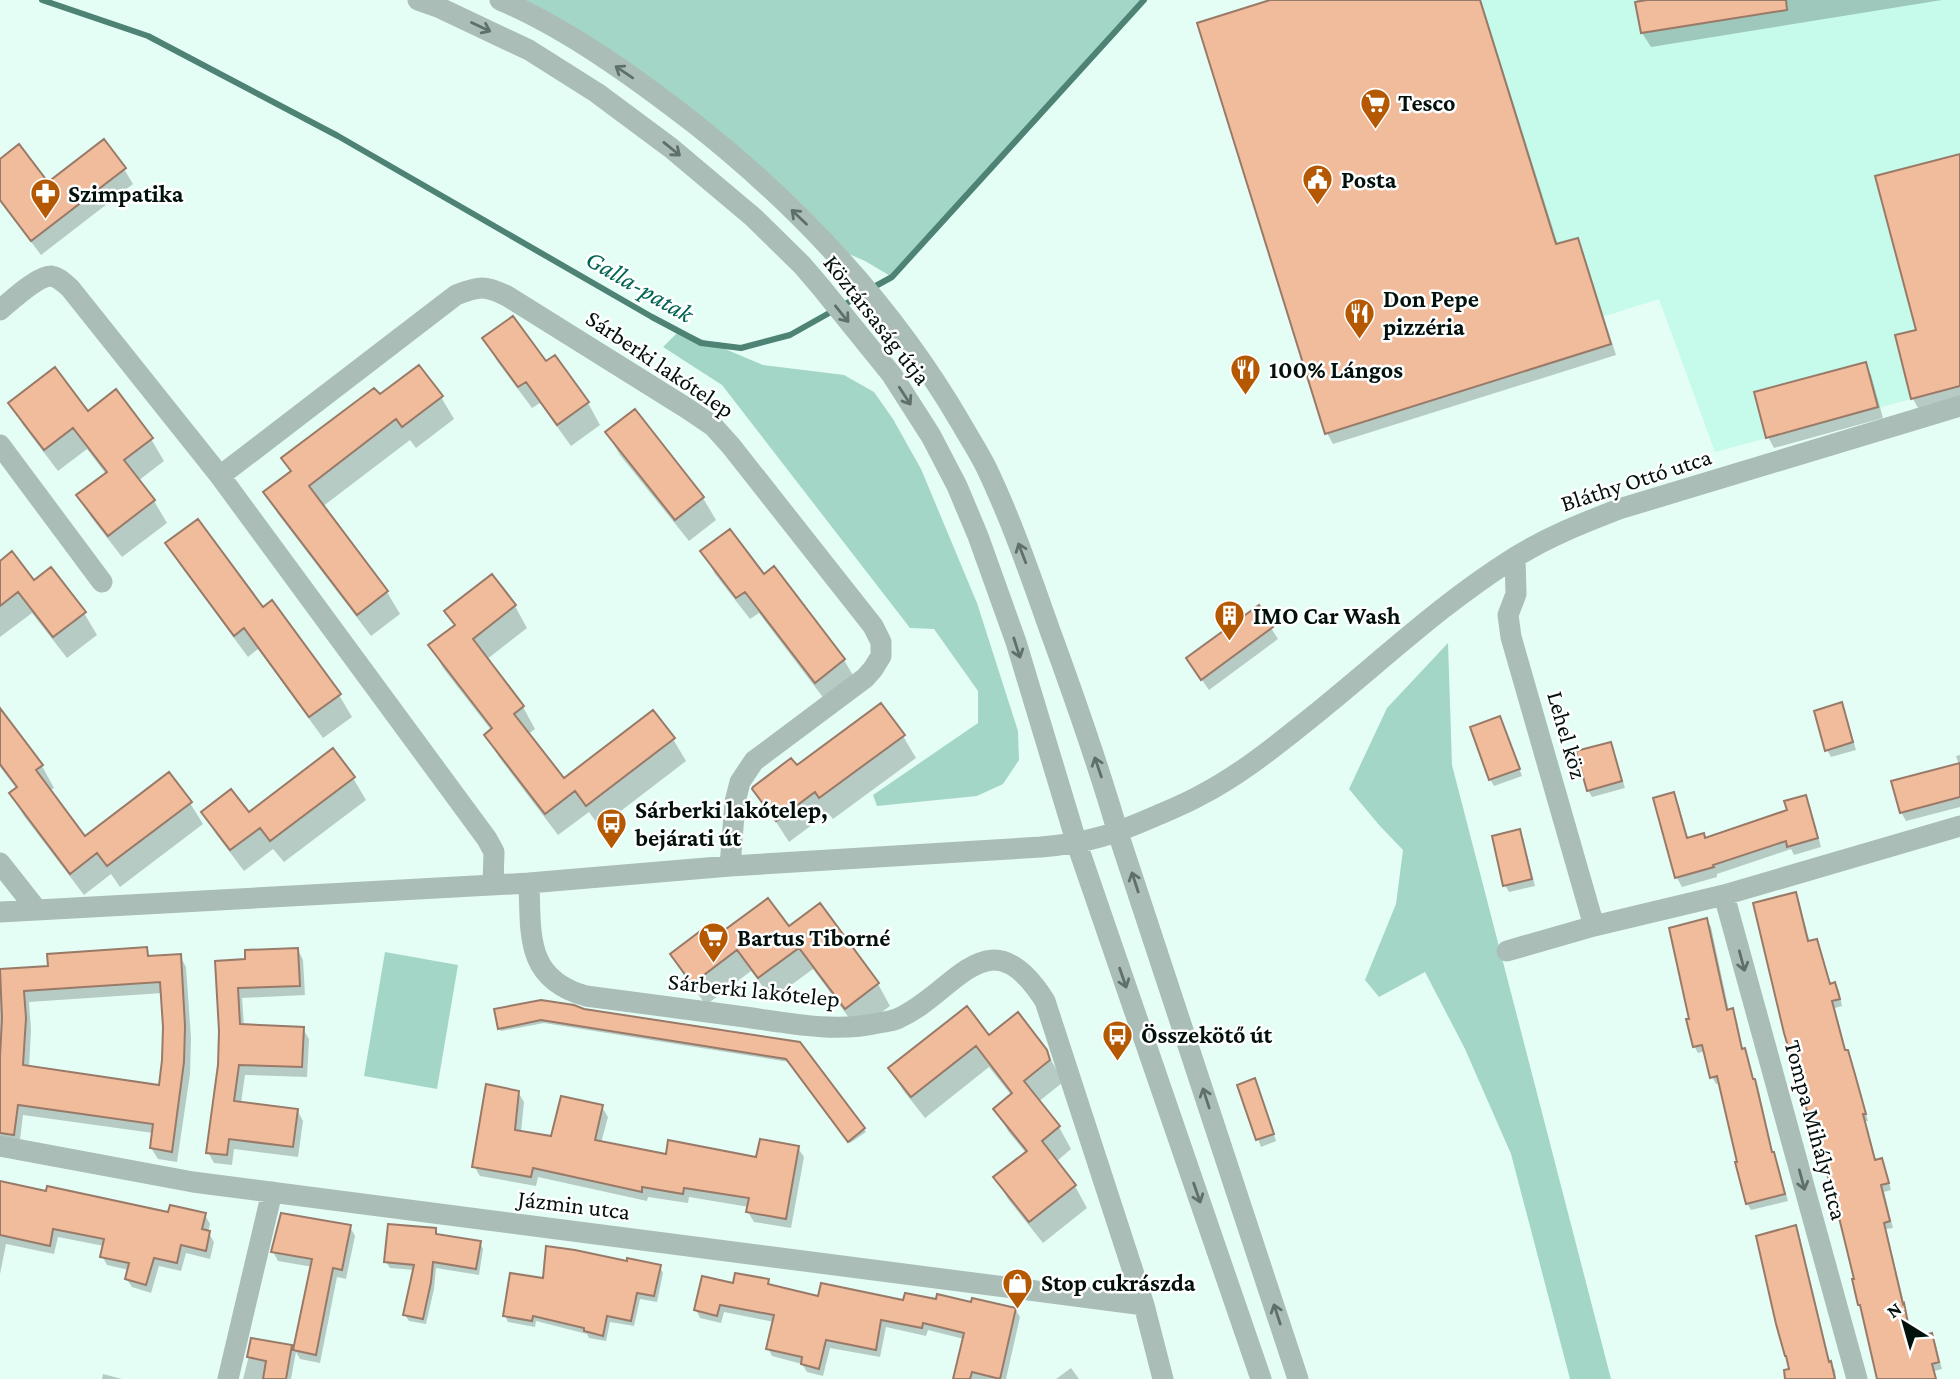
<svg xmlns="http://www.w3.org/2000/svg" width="1960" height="1379" viewBox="0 0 1960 1379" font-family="'Crimson Pro',serif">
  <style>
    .built { fill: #c6faeb }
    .green { fill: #a4d6c8 }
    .shadow { fill: #0003; fill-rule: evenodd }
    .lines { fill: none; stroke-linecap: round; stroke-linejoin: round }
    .stream { stroke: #4d8275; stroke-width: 6 }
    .building { fill: #f1bc9c; stroke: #997a68; stroke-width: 2; fill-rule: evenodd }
    .minor { stroke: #abbdb7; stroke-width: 21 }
    .oneway { stroke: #5f706a }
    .labels { text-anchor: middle; stroke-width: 5; stroke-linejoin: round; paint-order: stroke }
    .poi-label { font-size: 24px; font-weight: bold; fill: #03110d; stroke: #fff; text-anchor: start }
    .street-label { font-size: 24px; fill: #03110d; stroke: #fff }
    .water-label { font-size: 26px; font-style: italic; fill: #006453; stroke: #fff }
  </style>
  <rect width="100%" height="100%" fill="#e4fef6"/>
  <path class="built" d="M1480,0H1960V386L1715,452L1659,299L1602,317L1578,238L1556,244Z"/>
  <path class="green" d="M497,0H1144L892,277L865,261L828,245L733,154Z
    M680,330L763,365L844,375L874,392L893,419L921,469L977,603L1018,731L1019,760L1003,784L977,796L877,806L873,795L978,723V691L934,629L910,628L722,385L663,347Z
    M1448,643L1452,765L1611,1379H1570L1511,1154L1465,1049L1425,972L1379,997L1365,980L1396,904L1403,850L1379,825L1349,789L1387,708Z
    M385,952L458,965L437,1089L364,1076Z"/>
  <path class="shadow" d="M1276,0H1481L1558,245L1577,240L1583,251L1616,355L1333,444L1327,433L1199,24Z
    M1637,0H1942L1651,47L1642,33Z
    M103,142L124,169L133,184L41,255L0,201V161L48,184Z
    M1960,156V403L1921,413L1913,399L1897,336L1918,331Z
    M485,339L546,364L555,357L588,403L600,425L571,446L540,403L532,408L497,361Z
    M1865,365L1871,375L1883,418L1774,448L1768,437Z
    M379,397H441L454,419L416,448L410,440L322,507L387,592L400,614L371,636L278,514L266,493L291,473L283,459Z
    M10,403L87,413L151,439L164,461L138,481L154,501L167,523L122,557L91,517L78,495L106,474L87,449L58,471L23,425Z
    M607,433L703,498L716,520L689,541L620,455Z
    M168,543L263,610L339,695L352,717L323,738L258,649L248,657L180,565Z
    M703,552L764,576L774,568L844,660L857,682L828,704L759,613L750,619L715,574Z
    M0,563L34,582L51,569L84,613L97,635L67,658L32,613L0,637Z
    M491,576L515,606L527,628L486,660L523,707L535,729L528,734L564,781L673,739L686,761L600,827L589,812L558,835L499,757L486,735L492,731L443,668L431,646L456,627L447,611Z
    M1271,628L1278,639L1209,690L1195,670Z
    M1841,705L1845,711L1856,750L1831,757L1827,750Z
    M0,711L42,766L54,788L49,791L85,838L190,803L203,824L120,887L111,874L84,895L24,816L11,794L17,789L0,767Z
    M1503,725L1522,776L1494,786L1490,779Z
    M903,736L916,758L833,819L828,813L789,842L754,788L797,768Z
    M1610,744L1614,751L1625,788L1592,797L1588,790Z
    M1960,755V807L1906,821L1901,812L1959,765L1956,756Z
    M353,778L366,800L284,862L273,849L244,871L216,834L203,812L248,814Z
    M1673,794L1678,803L1688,839L1706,840L1789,812L1805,797L1810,806L1821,847L1794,855L1791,849L1717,874V877L1682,887L1677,878L1655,799Z
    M1519,831L1523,838L1535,886L1509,892L1505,885Z
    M1795,894L1799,901L1810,943L1816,941L1820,948L1831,985L1835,984L1839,991L1842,1006L1835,1008L1846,1051L1851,1059L1859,1087L1868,1121H1865L1876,1161L1881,1160L1885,1167L1891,1190L1884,1192L1893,1228L1886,1229L1913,1340L1931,1335L1935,1342L1942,1369L1934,1371L1936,1379H1879L1864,1312L1859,1305Z
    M819,905L878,984L890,1006L858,1030L813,969L772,999L751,971L706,1005L685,976L672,954L718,936L788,928Z
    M1707,920L1711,927L1729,1011L1732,1010L1736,1017L1743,1051L1748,1057L1754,1081L1758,1087L1773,1154L1777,1161L1788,1201L1751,1210L1747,1203L1720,1083L1716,1084L1712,1077L1705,1051L1698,1053L1694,1046L1691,1020Z
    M146,949L151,958L180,956L186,967L191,1038L190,1074L177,1162L158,1159L151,1148L153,1133L23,1115L20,1140L0,1136V971L50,968ZM163,993L164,1061L160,1087L29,1068L31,1030L29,1002Z
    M298,950L303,960L305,995L242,998L244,1026L303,1029L309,1039L307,1077L245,1075L241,1103L297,1110L303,1121L298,1157L234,1149L232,1165L214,1163L208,1152L220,1066L221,1031L247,960Z
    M584,1011L799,1043L866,1132L850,1143L789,1062L544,1023L501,1031L500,1028Z
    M989,1037L1046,1051L1059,1074L1062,1083L1038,1102L1059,1127L1071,1149L1056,1162L1075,1186L1087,1208L1043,1243L1008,1199L995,1177L1026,1153L1008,1131L996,1109L1012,1096L989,1067L925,1118L903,1090L890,1068Z
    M1239,1086L1258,1087L1276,1141L1261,1147Z
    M518,1092L524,1102L521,1132L553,1138L602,1107L608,1117L601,1143L667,1156L758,1159L798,1148L804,1157L791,1228L754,1222L748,1212L749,1207L689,1197L688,1203L648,1197L647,1201L538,1177L536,1186L480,1176L474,1166Z
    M0,1183L170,1214L205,1215L210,1224L208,1232L214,1242L210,1259L186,1253L181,1271L159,1266L151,1293L132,1287L126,1278L129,1270L107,1265L102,1256L104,1246L58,1237L54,1254L6,1244L0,1274Z
    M350,1227L355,1236L346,1279L337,1277L320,1363L300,1359L296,1352L291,1379H243L253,1340L291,1347L294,1352L313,1267L278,1261L273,1252Z
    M1795,1227L1799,1234L1830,1363L1835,1370L1836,1379H1792Z
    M435,1230L439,1236L480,1243L483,1249L479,1275L436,1268L434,1289L426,1324L409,1321L405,1315L414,1270L390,1268L386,1262Z
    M628,1263L660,1267L663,1273L657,1302L640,1299L634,1326L610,1322L606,1341L589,1338L587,1334L536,1321L535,1327L508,1322L505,1316L544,1280Z
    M768,1281L771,1286L819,1298L904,1302L937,1301L1015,1309L1020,1317L1006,1379H955L964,1339L928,1330L926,1336L886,1327L880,1357L830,1348L823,1376L807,1372L802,1364L772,1356L768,1348L774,1322L724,1312L721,1323L700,1318L696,1310L735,1285Z
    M1071,1368L1079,1379H1056Z
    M103,1374L122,1379H123H102Z"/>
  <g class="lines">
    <path class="stream" d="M42,0L148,36L338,136L652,317L701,343L741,348L790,335L863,294
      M872,288L892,277L1144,0"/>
  </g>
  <path class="building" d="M1270,0H1480L1556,244L1578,238L1611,344L1325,434L1197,23Z
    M1647,0H1786L1787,10L1641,33L1635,2Z
    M104,139L126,168L31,241L0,200V159L19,144L48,182Z
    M1960,154V386L1911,399L1895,335L1916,330L1875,176Z
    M513,316L546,361L555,355L589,402L557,425L526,382L518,387L482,338Z
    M1866,362L1878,407L1766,438L1754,392Z
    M419,365L443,396L402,427L396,419L309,486L388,591L357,615L263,492L291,471L281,458L374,388L380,394Z
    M55,367L88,411L116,389L153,438L124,460L155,500L108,536L76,495L107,472L73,428L44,450L8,403Z
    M635,409L704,497L675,520L605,432Z
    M198,519L263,607L272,600L341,694L309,717L244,628L234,636L165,543Z
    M730,529L764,574L774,566L845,659L815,683L745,592L736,598L700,551Z
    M12,551L34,580L51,567L86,612L53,637L18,592L0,606V561Z
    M492,574L516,605L473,639L524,706L514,714L564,778L653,710L675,738L586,806L575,791L545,814L484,735L492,728L428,645L455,625L444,611Z
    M1259,605L1273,627L1201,680L1186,658Z
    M1842,702L1853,742L1825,751L1814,711Z
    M881,703L905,735L819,798L815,792L776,821L752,789L753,787L791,758L797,765Z
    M0,708L43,765L36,770L85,836L169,772L192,802L107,866L97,853L70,874L9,793L17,787L0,764Z
    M1500,716L1520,769L1489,780L1470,727Z
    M1611,742L1622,781L1587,791L1576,751Z
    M333,748L355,777L270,841L260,828L230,850L201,812L231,789L249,812Z
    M1960,763V797L1900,813L1891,781Z
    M1674,792L1687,838L1704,833L1705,838L1787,810L1784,801L1806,795L1818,838L1787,847L1786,841L1713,865L1714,867L1675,878L1653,798Z
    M1520,829L1532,879L1503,886L1492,836Z
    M1796,892L1808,941L1817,939L1830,984L1835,982L1840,999L1832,1001L1845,1050H1848L1856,1078L1866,1114H1863L1875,1160L1882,1158L1889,1183L1881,1185L1890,1221L1884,1223L1903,1304L1904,1303L1911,1338L1932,1333L1939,1362L1932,1364L1936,1379H1877L1860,1305H1858L1852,1279H1854L1834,1197L1825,1167L1824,1168L1784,1033L1753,903Z
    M768,898L789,926L820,903L879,983L845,1009L799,948L758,978L737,950L692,984L670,954L711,923L719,934Z
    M1707,918L1727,1010L1733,1008L1742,1049L1745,1048L1753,1079H1755L1772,1152H1774L1785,1194L1746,1204L1735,1162H1737L1717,1076L1710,1078L1702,1045L1693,1047L1686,1019H1689L1669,928Z
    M147,947L148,956L181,954L185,1026L184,1062L172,1152L150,1148L153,1124L18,1105L14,1135L0,1133V1057L2,1018L0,969L48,966L47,954ZM160,982L163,1027L162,1060L159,1085L23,1065L26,1018L24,991Z
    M298,948L300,986L238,988L240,1024L304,1027L302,1067L239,1065L234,1101L298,1109L293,1147L229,1139L227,1155L206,1153L218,1065L219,1031L215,961L245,959V950Z
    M541,1000L574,1005L584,1009L800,1042L865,1128L848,1142L786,1059L541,1020L498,1029L494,1009Z
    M967,1006L989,1035L1018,1012L1047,1050L1050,1060L1024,1081L1060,1126L1042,1141L1076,1185L1029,1222L993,1177L1027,1151L993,1109L1012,1093L976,1046L911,1097L888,1068Z
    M1255,1078L1274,1134L1256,1140L1237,1085Z
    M486,1084L519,1091L515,1130L551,1136L561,1096L603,1105L595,1140L666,1154L668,1140L756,1157L760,1139L799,1146L786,1219L746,1212L749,1198L684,1188L683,1194L642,1187V1192L533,1168L531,1177L472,1167Z
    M0,1181L46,1191L47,1186L168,1212L170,1205L206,1213L202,1229L210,1231L206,1251L181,1245L177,1263L154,1258L146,1285L125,1279L129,1263L100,1257L104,1239L53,1229L50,1246L0,1235Z
    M281,1213L351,1225L342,1270L333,1268L316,1355L293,1350L312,1259L271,1252Z
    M388,1224L436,1228V1234L481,1241L476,1269L433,1262L431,1282L423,1319L403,1315L414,1265L384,1262Z
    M1796,1225L1829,1362L1831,1361L1835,1379H1785L1784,1370L1789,1369L1786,1356H1785L1776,1324L1756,1236Z
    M546,1246L575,1250L627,1261V1258L661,1265L654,1296L637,1293L631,1321L607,1316L603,1336L584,1331V1328L533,1316L532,1321L503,1316L510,1273L543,1278Z
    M735,1273L769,1279L768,1284L818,1296L821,1283L903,1300L905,1293L936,1299L937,1294L971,1302L972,1298L1016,1308L1000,1379L972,1372L970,1379H953L964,1333L923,1323L922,1328L881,1320L876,1350L826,1340L819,1369L801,1364L802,1357L766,1349L774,1315L720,1305L717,1316L694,1310L702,1276L733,1283Z
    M251,1338L292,1345L286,1379H263L266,1361L247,1357Z"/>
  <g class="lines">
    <path class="minor" d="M418,0L438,7L529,50L597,93L671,148L753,217L802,265L820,286L892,375L931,436L957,486L978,536L1016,642L1077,844L1261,1379
      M500,0C567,28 637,79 695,124C801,208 894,308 962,425C970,439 979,453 986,467C1011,519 1030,574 1049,628C1074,696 1098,764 1118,833L1298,1379
      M0,310C11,301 37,276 51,276C59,277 64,283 70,288L220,476L487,839L494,852L493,884
      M0,445L102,582
      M220,476L456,295C479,286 485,285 507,296L688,409L713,426L731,446L873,626L881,642V656L873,669L865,678L754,761L740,782L735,802L730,866
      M1515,557L1516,594L1508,615L1511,637L1594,926
      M0,863L37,910
      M529,883C531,935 525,979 586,996C639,1003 692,1010 745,1017C788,1023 835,1033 878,1023C885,1022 893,1021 899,1018C956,992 989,912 1045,1001L1144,1305L1163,1379
      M1724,895L1857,1379
      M0,912L529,883L730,866L1041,847C1089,843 1115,834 1158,815C1172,809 1187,803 1201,795C1234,778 1264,755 1293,732C1367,675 1434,608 1514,558C1547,537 1583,523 1619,509L1960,406
      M1507,951L1594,926L1724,895L1960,826
      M0,1146L193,1182L1144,1305
      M228,1379L272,1192"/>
  </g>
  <defs><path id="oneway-shaft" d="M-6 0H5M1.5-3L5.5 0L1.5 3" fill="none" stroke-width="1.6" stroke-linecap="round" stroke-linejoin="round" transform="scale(1.75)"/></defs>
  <g class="oneway">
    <use href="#oneway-shaft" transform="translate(481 27) rotate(25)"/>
    <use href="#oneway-shaft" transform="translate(624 72) rotate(-146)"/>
    <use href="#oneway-shaft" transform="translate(672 149) rotate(39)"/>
    <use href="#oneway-shaft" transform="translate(799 217) rotate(-136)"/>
    <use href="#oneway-shaft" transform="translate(842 314) rotate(51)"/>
    <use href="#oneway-shaft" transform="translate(905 396) rotate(57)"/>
    <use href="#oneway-shaft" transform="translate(1022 553) rotate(-111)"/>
    <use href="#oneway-shaft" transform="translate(1017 648) rotate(72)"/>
    <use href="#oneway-shaft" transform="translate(1098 767) rotate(-109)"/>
    <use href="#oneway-shaft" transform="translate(1135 882) rotate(-108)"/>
    <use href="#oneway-shaft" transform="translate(1742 961) rotate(75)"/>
    <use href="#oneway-shaft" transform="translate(1123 978) rotate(71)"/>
    <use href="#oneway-shaft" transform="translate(1206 1098) rotate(-108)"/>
    <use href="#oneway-shaft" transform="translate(1802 1180) rotate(75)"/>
    <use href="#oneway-shaft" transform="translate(1197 1193) rotate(71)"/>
    <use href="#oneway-shaft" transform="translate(1277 1314) rotate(-108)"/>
  </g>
  <defs>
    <symbol id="supermarket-pin" viewBox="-11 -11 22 30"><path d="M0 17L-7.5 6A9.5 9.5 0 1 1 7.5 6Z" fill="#b55802" stroke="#fff"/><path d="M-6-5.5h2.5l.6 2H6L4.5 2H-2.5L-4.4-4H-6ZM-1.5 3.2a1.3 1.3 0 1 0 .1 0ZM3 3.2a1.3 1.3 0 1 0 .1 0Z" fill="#fff"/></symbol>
    <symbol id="civic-pin" viewBox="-11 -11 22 30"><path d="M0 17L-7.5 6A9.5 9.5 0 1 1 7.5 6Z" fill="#b55802" stroke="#fff"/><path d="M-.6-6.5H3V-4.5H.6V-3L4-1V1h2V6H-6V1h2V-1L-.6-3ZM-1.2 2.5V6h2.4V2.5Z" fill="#fff"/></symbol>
    <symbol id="pharmacy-pin" viewBox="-11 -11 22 30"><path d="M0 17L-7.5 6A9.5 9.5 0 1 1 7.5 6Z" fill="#b55802" stroke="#fff"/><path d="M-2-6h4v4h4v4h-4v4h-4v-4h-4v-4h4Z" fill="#fff"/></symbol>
    <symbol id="restaurant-pin" viewBox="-11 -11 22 30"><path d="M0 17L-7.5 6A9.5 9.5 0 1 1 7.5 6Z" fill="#b55802" stroke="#fff"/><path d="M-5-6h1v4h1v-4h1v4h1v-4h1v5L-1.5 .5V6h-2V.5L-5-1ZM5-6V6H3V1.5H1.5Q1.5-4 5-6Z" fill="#fff"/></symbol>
    <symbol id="building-pin" viewBox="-11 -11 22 30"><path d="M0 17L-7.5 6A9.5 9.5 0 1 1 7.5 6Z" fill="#b55802" stroke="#fff"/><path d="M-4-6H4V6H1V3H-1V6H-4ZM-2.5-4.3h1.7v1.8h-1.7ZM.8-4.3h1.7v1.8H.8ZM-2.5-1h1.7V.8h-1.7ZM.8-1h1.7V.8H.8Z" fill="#fff"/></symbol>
    <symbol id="bus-pin" viewBox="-11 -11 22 30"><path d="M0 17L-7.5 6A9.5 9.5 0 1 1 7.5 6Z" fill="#b55802" stroke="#fff"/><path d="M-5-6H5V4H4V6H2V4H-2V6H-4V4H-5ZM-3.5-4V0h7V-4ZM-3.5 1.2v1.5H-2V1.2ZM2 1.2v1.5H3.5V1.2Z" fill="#fff"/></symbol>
    <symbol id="shop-pin" viewBox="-11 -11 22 30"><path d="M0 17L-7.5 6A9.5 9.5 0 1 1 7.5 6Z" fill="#b55802" stroke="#fff"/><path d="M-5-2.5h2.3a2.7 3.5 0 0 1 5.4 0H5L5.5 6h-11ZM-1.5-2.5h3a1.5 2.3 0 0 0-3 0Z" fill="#fff"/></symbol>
  </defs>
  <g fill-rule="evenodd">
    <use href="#supermarket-pin" x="1358" y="86" width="35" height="47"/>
    <use href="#civic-pin" x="1300" y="162" width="35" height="47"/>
    <use href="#pharmacy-pin" x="28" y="176" width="35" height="47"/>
    <use href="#restaurant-pin" x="1342" y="296" width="35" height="47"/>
    <use href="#restaurant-pin" x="1228" y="352" width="35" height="47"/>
    <use href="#building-pin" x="1212" y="598" width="35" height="47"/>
    <use href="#bus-pin" x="594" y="806" width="35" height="47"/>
    <use href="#supermarket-pin" x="696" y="920" width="35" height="47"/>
    <use href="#bus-pin" x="1100" y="1018" width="35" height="47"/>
    <use href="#shop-pin" x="1000" y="1266" width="35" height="47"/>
  </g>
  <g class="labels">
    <g class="poi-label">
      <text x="1398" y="111">Tesco</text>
      <text x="1341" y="188">Posta</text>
      <text x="68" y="202">Szimpatika</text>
      <text x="1383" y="307">Don Pepe<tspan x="1383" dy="28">pizzéria</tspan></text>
      <text x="1269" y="378">100% Lángos</text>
      <text x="1253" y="624">IMO Car Wash</text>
      <text x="635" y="818">Sárberki lakótelep,<tspan x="635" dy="28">bejárati út</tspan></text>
      <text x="737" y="946">Bartus Tiborné</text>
      <text x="1141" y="1043">Összekötő út</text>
      <text x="1041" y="1291">Stop cukrászda</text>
    </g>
    <g class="street-label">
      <text transform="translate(877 320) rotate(52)" y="8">Köztársaság útja</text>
      <text transform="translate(660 364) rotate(34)" y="8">Sárberki lakótelep</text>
      <text transform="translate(1636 480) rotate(-18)" y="8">Bláthy Ottó utca</text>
      <text transform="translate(1567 735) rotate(74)" y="8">Lehel köz</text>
      <text transform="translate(754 990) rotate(6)" y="8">Sárberki lakótelep</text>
      <text transform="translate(1816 1130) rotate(75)" y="8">Tompa Mihály utca</text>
      <text transform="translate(574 1205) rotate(7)" y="8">Jázmin utca</text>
    </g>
    <g class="water-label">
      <text transform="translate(640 286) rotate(30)" y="9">Galla-patak</text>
    </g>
  </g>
  <g transform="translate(1904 1323) rotate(323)" stroke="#ffffff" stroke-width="5" paint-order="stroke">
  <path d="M0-5L12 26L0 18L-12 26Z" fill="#03110d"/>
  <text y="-10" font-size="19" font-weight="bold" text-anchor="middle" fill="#03110d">N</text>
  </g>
</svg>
